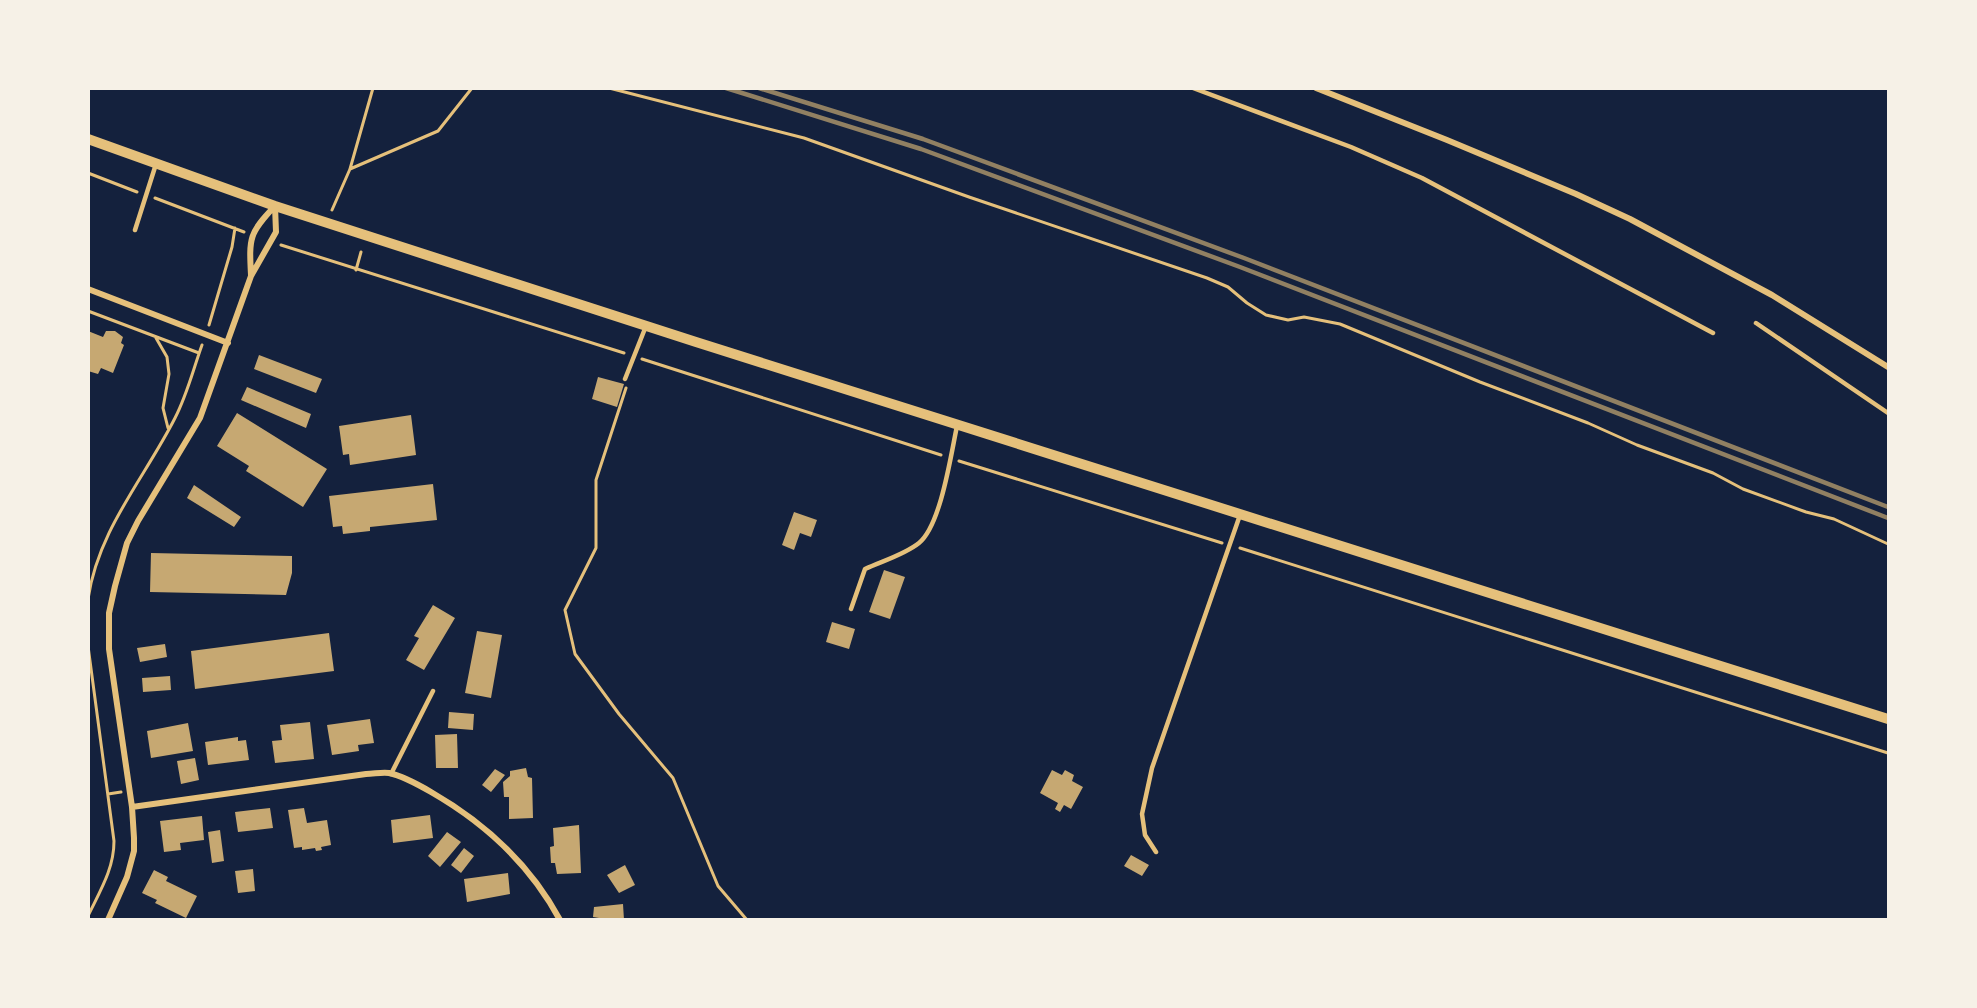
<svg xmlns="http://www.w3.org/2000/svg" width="1977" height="1008" viewBox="0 0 1977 1008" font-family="'Space Grotesk',sans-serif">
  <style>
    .building { fill: #c6a872 }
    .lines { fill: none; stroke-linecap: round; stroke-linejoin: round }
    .path { stroke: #e5c07b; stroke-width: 3 }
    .service { stroke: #e5c07b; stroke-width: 4.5 }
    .minor { stroke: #e5c07b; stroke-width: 6 }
    .tertiary { stroke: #e5c07b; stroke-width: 10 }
    .rail { stroke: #918062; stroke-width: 4.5 }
  </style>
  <rect width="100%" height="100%" fill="#14213d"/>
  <path class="building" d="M88,331L103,337L106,331H115L123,337L121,343L124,345L113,373L101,368L98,374L88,371Z
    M259,355L322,379L316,393L254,369Z
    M598,377L624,384L617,407L592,399Z
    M247,387L311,414L306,428L241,400Z
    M237,413L327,469L303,507L246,471L249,466L217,446Z
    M411,415L416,455L350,465L349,454L343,455L339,426Z
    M433,484L437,520L370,527V531L343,534L342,526L333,527L329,496Z
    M194,485L241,517L234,527L187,498Z
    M794,512L817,520L811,537L800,533L794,550L782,545Z
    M151,553L292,556V573L286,595L150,592Z
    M884,570L905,577L890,619L869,612Z
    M433,605L455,618L424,670L406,660L419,638L414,636Z
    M832,622L855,629L849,649L826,642Z
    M477,631L502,635L491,698L465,693Z
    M329,633L334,671L195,689L191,651Z
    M165,644L167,657L140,662L137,648Z
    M170,676L171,690L143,692L142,678Z
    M449,712L474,714L473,730L448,728Z
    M370,719L374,743L358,745L359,751L332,755L327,725Z
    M310,722L314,759L275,763L272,741L282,740L280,725Z
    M188,723L193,751L151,758L147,731Z
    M457,734L458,768H436L435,735Z
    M238,737V741L246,740L249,760L208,765L205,742Z
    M195,758L199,780L181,784L177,761Z
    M526,768L528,777L532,778L533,818L509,819V797H504L503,782L510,776V771Z
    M495,769L505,775L491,792L482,785Z
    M1052,770L1062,775L1065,770L1074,775L1072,781L1083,787L1071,809L1064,805L1060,812L1055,809L1058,803L1040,793Z
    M270,808L273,828L238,832L235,812Z
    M304,808L307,823L327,820L331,845L321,847L322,850L316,851L315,848L302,850V847L294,848L288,810Z
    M430,815L433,838L393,843L391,820Z
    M202,816L204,840L180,843L181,850L164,852L160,821Z
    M579,825L581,873L557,874L555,863H551L550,847L554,846L553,828Z
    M220,830L224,861L212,863L208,832Z
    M447,832L461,842L440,867L428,856Z
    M464,848L474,856L461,873L451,865Z
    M1131,855L1149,865L1142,876L1124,866Z
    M625,865L635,885L619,893L607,875Z
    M253,869L255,891L238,893L235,871Z
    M154,870L168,877L166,881L197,896L186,918L155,903L157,900L142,893Z
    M508,873L510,894L467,902L464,879Z
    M623,904L624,920H598L599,918L593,917L594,907Z"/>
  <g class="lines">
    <path class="path" d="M609,88L804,138L969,197L1207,278L1228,287L1247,303L1266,315L1288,320L1304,317L1340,324L1480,382L1588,423L1637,445L1713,473L1743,489L1806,512L1834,519L1888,544
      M350,169L438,131L472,88
      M88,173L137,192
      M155,198L244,232
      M332,210L350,169L373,88
      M281,245L624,353
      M356,270L361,252
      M88,311L199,353
      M209,325L232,247L235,228
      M156,338L167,357L169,374L163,408L168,428
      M642,359L941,455
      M626,388L596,480V548L565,610L575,654L619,714L673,778L718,886L747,920
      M959,461L1222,543
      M1240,548L1888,753
      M88,599C98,530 144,479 175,418C187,395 193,370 202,345
      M88,646L114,841C114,869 100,891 88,916
      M108,794L121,792"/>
    <path class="service" d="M1193,88L1351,147L1422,178L1713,333
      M135,230L156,164
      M1756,323L1888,413
      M625,379L646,326
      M851,609L865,569C882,561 904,555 919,543C941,525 951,454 957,426
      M391,774L433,691
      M1156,852L1145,835L1142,814L1152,768L1240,515"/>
    <path class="minor" d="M1316,88L1447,140L1576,194L1630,219L1772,295L1888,367
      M251,275C249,238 249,233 275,206
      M88,289L228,343
      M132,807L366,774C374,774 381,772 389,773C403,776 419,785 431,792C485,823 530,864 560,920
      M108,920L127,877L134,851V838L132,807L109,649V613L115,586L127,543L138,521L200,418L251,276L276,232L275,206"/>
    <path class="tertiary" d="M88,139L275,206L696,342L1888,719"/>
    <path class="rail" d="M726,88L921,149L1240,267L1888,518
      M759,88L923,139L1244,258L1888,507"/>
  </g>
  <rect width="1977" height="1008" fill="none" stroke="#f6f1e7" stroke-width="180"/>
</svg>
